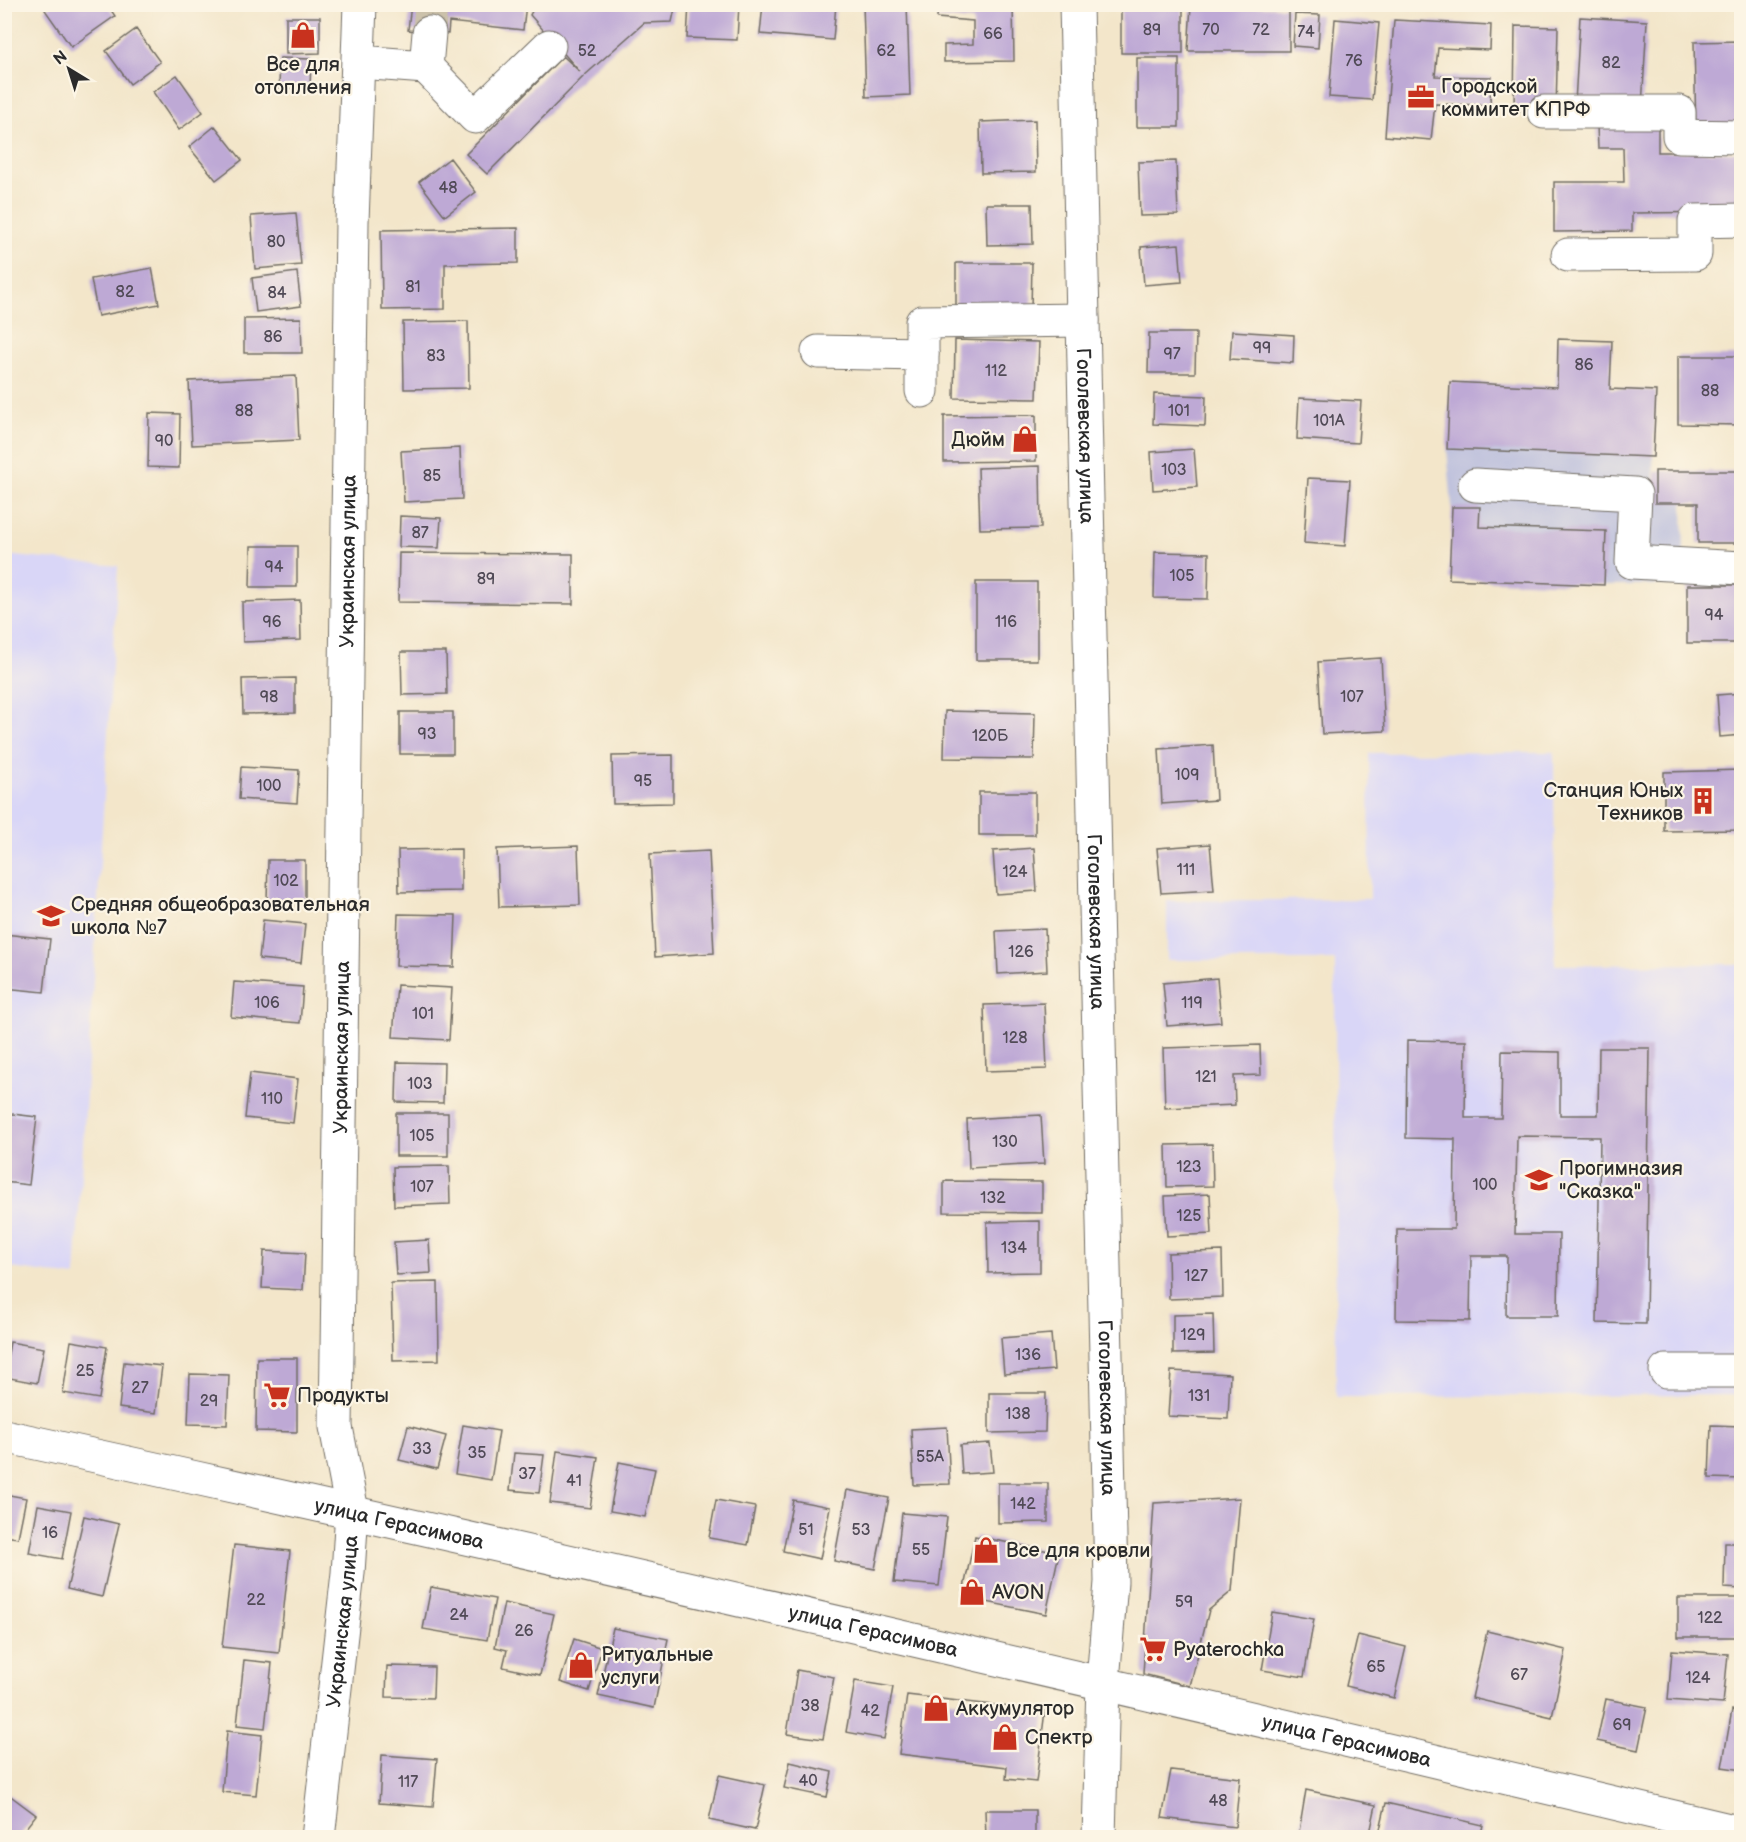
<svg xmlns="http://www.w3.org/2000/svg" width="1746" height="1842" viewBox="0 0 1746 1842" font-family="'Balsamiq Sans',sans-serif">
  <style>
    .built { fill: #d9d6f7 }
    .industrial { fill: #c0c2dd }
    .building { fill: #bea9d5 }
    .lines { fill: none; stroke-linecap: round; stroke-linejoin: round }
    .minor-tunnel { stroke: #cbc1aa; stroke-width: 33; stroke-dasharray: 33 16; stroke-linecap: butt }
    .minor-casing { stroke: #716c63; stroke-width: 35 }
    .major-casing { stroke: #716c63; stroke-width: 35 }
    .minor { stroke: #fff; stroke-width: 33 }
    .major { stroke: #fff; stroke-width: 33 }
    .labels { text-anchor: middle; stroke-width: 4.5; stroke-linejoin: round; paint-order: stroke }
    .number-label { font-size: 16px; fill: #504a56 }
    .poi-label { font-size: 20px; fill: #2b2b2b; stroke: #fcf5e5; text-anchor: start }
    .street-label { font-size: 20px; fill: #2b2b2b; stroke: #fcf5e5 }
  </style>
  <rect width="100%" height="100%" fill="#fcf5e5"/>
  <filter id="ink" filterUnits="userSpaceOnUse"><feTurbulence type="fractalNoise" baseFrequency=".0167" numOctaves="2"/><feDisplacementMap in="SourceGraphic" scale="12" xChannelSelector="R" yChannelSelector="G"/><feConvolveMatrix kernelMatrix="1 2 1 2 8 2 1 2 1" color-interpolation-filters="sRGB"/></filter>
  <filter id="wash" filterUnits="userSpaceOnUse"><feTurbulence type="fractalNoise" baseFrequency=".008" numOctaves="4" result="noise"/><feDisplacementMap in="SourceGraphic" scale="24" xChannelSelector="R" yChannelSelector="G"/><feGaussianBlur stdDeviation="1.35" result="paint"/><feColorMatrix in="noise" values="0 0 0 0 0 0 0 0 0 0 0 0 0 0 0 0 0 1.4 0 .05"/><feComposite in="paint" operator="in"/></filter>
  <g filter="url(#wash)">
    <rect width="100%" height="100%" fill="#f3e6ca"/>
    <path class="built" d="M5,555L118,566L75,1277L5,1267Z
      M1554,752L1555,965L1741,964V1395L1336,1397L1335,960H1167V901L1370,899L1369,753Z"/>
    <path class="industrial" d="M1558,339L1612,341L1610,389L1656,391L1653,457L1655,502L1683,503L1684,553H1741V585H1604L1449,579L1452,507L1447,449L1450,382L1556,387Z"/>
    <g id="blocks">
      <path class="building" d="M52,4H107L115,16L71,47L45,10Z
        M411,4H526L523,30L449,22L448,34L408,30Z
        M536,4H676L672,22L644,23L584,76L487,174L466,154L563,56L580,72L530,15Z
        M689,4H739L737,40L687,38Z
        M763,4H836L833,40L760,34Z
        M863,4H907L910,95L866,97Z
        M938,4H1013L1014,61L944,62V45L973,44V21L937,18Z
        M1121,4H1183V53H1121Z
        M1191,6L1289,7V51H1188Z
        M1295,14L1320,15L1318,48L1293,46Z
        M286,17H320V53L286,54Z
        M1580,17L1647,21L1642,107L1575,103Z
        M1335,19L1379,23L1372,100L1329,97Z
        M1394,20L1491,25L1490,50L1438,48L1435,76L1491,77L1490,105L1435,104L1431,140L1385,136Z
        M1515,26L1558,27L1556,111H1514Z
        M136,29L160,62L130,84L106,51Z
        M1741,41L1742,129L1696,130L1694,42Z
        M280,58L311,59L310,89L279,88Z
        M1137,58H1179V127H1137Z
        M177,75L203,112L179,130L153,92Z
        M1035,120L1036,172L981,173L980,122Z
        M1658,124V152H1742V212L1632,213V231L1554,232V182H1624L1623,148H1598L1597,125Z
        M215,126L242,160L216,180L189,147Z
        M450,158L476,192L445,216L419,182Z
        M1176,161L1178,215L1140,216L1138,162Z
        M986,204H1032L1033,244L987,245Z
        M296,213L301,265L255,269L251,216Z
        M518,228V263L445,264V309L382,310L381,230Z
        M1179,244L1182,282L1144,285L1141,247Z
        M956,263H1032L1031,310H956Z
        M152,268L159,304L98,316L91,279Z
        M297,272L301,306L256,312L252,278Z
        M301,318L302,353H244V319Z
        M468,321L469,388L404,389L403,322Z
        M1232,331L1294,335L1293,363L1230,359Z
        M1149,333H1196L1195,373H1148Z
        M1558,339L1612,341L1610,389L1656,391L1653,457L1447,449L1450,382L1557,387Z
        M955,340L1039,342L1037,399L954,398Z
        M1678,356H1742V425L1678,424Z
        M296,376L299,440L192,445L189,381Z
        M1154,394L1206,396L1205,426L1153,424Z
        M1299,398L1361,401L1358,443L1297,439Z
        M149,413L180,414L179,468L148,467Z
        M1036,415V461L944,462V416Z
        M460,448L462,499L404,502L401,451Z
        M1194,449L1197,487L1153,490L1151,452Z
        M1040,466L1041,528L980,529L978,468Z
        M1655,471H1742V543H1698V503H1655Z
        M1308,478L1350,480L1345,546L1304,543Z
        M1452,507H1480L1479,527L1606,531L1604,585L1449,579Z
        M400,516L441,518L439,548L399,547Z
        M251,546H297V587H250Z
        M1155,552L1209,553L1208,599L1154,598Z
        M399,553L573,554V604L398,602Z
        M976,582H1037V660H976Z
        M1687,585H1742V643H1687Z
        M300,600L301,640L243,642L242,602Z
        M401,652H446L447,694L402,695Z
        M1381,658L1385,731L1322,734L1318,662Z
        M295,678V713L243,714L242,679Z
        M1742,693V735L1720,737L1717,695Z
        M945,711L1035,713L1034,759L944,758Z
        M400,712H453V754H400Z
        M1213,745L1216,800L1162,804L1159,749Z
        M673,755V803L613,804L612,756Z
        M241,767L299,770L297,803L239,799Z
        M1742,770V830L1664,831V772Z
        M979,792H1035V835H979Z
        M1210,844L1214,890L1161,893L1157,848Z
        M578,846L580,905L499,907L497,849Z
        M1034,848L1037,891L996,894L993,851Z
        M461,849V891L399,892L398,850Z
        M709,851L714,953L655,957L650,854Z
        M268,860H305V901H267Z
        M398,914L456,915L454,967L396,966Z
        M263,920L305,924L301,963L259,959Z
        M1045,929L1047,971L998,974L996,931Z
        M4,934L50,939L44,992L4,988Z
        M1217,978L1221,1022L1167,1026L1163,983Z
        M234,982L303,987L300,1023L231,1017Z
        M397,985L452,988L449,1040L393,1037Z
        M1044,1003L1047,1069L986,1071L984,1005Z
        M1407,1040L1466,1041L1465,1118H1501L1502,1051L1560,1052V1115H1598L1599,1048H1650L1646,1324L1597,1323L1600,1137L1517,1136L1515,1234H1559L1558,1316H1506L1507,1256H1471L1470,1321L1396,1320L1397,1229H1454L1455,1139L1406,1138Z
        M1260,1045L1261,1075L1234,1076L1235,1105L1165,1108L1163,1048Z
        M397,1062L444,1063L443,1103L396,1102Z
        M250,1073L298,1079L293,1123L245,1118Z
        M4,1113L37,1117L29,1185L4,1182Z
        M396,1113H448V1156H396Z
        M1041,1115L1044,1164L969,1168L967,1119Z
        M1212,1144L1213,1186L1167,1187L1166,1145Z
        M449,1166L450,1204L394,1206L393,1167Z
        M944,1181L1042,1182V1213L944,1212Z
        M1210,1194L1212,1234L1167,1236L1165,1196Z
        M1040,1221V1272L988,1273L987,1222Z
        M429,1240L431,1273L396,1275L394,1242Z
        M264,1251L305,1253L303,1290L262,1288Z
        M1222,1251L1223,1297L1169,1299L1168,1253Z
        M438,1282L439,1360L393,1361L391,1283Z
        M1213,1314L1214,1353L1173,1354V1315Z
        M1051,1334L1054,1370L1004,1374L1001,1338Z
        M71,1341L107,1347L99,1399L63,1393Z
        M10,1342L44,1348L37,1383L4,1377Z
        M257,1358H297V1432L256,1431Z
        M124,1362L162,1366L156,1413L119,1408Z
        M1171,1371L1230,1374L1228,1419L1168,1416Z
        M190,1374L229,1375L227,1425L188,1424Z
        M989,1393H1046L1045,1432L989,1433Z
        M463,1425L499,1431L491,1480L455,1474Z
        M1711,1425L1742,1426V1479L1709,1478Z
        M408,1426L446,1436L437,1469L399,1460Z
        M947,1427L950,1484L914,1485L911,1429Z
        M990,1443L993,1472L962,1474L960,1445Z
        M557,1451L598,1457L590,1508L550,1503Z
        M514,1453L544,1455L539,1493L510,1490Z
        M619,1462L655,1469L645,1517L610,1511Z
        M998,1483H1048V1522L998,1523Z
        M847,1490L889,1498L875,1569L834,1561Z
        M4,1494L26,1498L18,1538L4,1536Z
        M1240,1498L1232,1591L1209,1610L1190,1686L1143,1674L1154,1503Z
        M716,1500L755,1507L748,1545L709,1538Z
        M793,1500L830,1507L820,1559L783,1551Z
        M38,1505L71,1511L62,1559L29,1553Z
        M902,1513L947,1517L939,1586L894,1582Z
        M84,1516L119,1524L102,1597L67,1589Z
        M975,1536L1059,1553L1046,1614L962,1597Z
        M1725,1543H1742V1589L1724,1588Z
        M234,1545L290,1551L279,1653L222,1647Z
        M431,1587L495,1599L487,1640L423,1629Z
        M1678,1598H1742V1637H1678Z
        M504,1603L554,1614L540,1675L503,1667L507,1650L495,1647Z
        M1272,1612L1314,1619L1304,1677L1262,1670Z
        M613,1628L668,1639L654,1708L598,1696Z
        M1487,1631L1566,1650L1552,1717L1472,1698Z
        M1358,1635L1406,1647L1394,1698L1346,1686Z
        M574,1639L602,1648L589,1691L560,1682Z
        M1672,1650L1728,1654L1723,1704L1668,1700Z
        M244,1660L272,1663L265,1728L237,1725Z
        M387,1666L434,1667L433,1698L386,1697Z
        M797,1670L834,1677L823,1739L787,1734Z
        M855,1681L893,1687L884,1739L846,1732Z
        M907,1695L1045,1711L1036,1782L1006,1779L1007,1767L899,1754Z
        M1606,1699L1647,1707L1638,1750L1597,1741Z
        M1732,1710L1742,1712V1770L1722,1767Z
        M227,1731L262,1735L256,1795L222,1792Z
        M382,1755L437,1759L433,1807L379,1803Z
        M790,1762L832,1772L827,1797L784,1788Z
        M1171,1770L1240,1778L1235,1827L1162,1818Z
        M719,1775L765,1785L755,1830L709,1820Z
        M1306,1790L1376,1805L1369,1838H1298Z
        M8,1794L36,1815L18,1838H8L5,1835V1798Z
        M1386,1803L1483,1825L1480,1838H1378Z
        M985,1810H1035V1838H986Z"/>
    </g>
  </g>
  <g filter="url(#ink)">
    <use href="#blocks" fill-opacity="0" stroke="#716c63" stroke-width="1.5"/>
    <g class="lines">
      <path class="minor-tunnel" d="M429,33L431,4"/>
      <defs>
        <g id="minor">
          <path id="s1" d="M1076,4L1111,1582L1103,1682L1099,1838"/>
          <path d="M359,62L426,67L429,33"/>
          <path d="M426,67L475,117L549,46"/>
          <path d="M1544,112H1679V136L1742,137"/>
          <path d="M1568,255L1695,254V221L1742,220"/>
          <path d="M818,352L922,354"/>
          <path d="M922,391V322L1083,320"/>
          <path d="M1475,485L1635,494L1632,562L1742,568"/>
          <path d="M1666,1371H1742"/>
          <path id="s2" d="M318,1838L348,1573L352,1511L336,1427L352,222L360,4"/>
        </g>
        <g id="major">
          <path id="s3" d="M4,1436C585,1562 1163,1697 1742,1833"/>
        </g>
      </defs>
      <use href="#minor" class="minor-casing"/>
      <use href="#major" class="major-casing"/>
      <use href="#minor" class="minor"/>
      <use href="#major" class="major"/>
    </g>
  </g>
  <defs>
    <symbol id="shop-bare" viewBox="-9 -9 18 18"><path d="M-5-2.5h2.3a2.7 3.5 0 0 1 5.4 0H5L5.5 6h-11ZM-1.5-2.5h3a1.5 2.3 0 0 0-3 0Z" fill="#c8321e" stroke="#fcf5e5" stroke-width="2.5" paint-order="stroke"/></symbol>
    <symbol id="office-bare" viewBox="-9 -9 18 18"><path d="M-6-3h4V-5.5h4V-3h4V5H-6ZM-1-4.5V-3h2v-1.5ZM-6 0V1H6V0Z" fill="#c8321e" stroke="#fcf5e5" stroke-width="2.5" paint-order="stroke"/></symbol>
    <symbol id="building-bare" viewBox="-9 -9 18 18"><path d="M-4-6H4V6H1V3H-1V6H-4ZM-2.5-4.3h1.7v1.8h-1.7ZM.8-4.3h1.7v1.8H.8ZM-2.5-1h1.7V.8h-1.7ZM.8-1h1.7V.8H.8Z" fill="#c8321e" stroke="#fcf5e5" stroke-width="2.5" paint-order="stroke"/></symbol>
    <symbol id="school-bare" viewBox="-9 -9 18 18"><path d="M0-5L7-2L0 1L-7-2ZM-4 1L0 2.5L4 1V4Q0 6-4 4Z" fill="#c8321e" stroke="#fcf5e5" stroke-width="2.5" paint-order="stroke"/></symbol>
    <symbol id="supermarket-bare" viewBox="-9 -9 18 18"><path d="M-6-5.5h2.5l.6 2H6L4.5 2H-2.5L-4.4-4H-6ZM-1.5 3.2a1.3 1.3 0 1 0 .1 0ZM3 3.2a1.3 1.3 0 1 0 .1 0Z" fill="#c8321e" stroke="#fcf5e5" stroke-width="2.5" paint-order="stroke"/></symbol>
  </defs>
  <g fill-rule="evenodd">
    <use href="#shop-bare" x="284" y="16" width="38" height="38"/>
    <use href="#office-bare" x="1402" y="78" width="38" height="38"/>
    <use href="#shop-bare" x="1006" y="420" width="38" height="38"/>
    <use href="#building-bare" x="1684" y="782" width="38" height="38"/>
    <use href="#school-bare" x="32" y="897" width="38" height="38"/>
    <use href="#school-bare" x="1520" y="1161" width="38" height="38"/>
    <use href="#supermarket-bare" x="258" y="1376" width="38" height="38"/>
    <use href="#shop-bare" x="967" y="1531" width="38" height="38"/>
    <use href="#shop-bare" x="953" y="1573" width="38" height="38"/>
    <use href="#supermarket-bare" x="1134" y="1630" width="38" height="38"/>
    <use href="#shop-bare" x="562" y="1646" width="38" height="38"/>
    <use href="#shop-bare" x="917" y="1689" width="38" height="38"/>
    <use href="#shop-bare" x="986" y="1718" width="38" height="38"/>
  </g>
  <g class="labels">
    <g class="number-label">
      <text x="1152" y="35">89</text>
      <text x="1211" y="35">70</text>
      <text x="1261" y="35">72</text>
      <text x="1306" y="37">74</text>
      <text x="993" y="39">66</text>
      <text x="587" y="56">52</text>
      <text x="886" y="56">62</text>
      <text x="1354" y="66">76</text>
      <text x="1611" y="68">82</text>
      <text x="448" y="193">48</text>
      <text x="276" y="247">80</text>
      <text x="413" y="292">81</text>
      <text x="125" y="297">82</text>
      <text x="277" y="298">84</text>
      <text x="273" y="342">86</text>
      <text x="1262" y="353">99</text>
      <text x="1172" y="359">97</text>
      <text x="436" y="361">83</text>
      <text x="1584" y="370">86</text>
      <text x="996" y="376">112</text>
      <text x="1710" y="396">88</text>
      <text x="244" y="416">88</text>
      <text x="1179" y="416">101</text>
      <text x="1329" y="426">101А</text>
      <text x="164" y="446">90</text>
      <text x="1174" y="475">103</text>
      <text x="432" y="481">85</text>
      <text x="420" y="538">87</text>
      <text x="274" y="572">94</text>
      <text x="1182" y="581">105</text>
      <text x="486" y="584">89</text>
      <text x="1714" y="620">94</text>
      <text x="272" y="627">96</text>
      <text x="1006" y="627">116</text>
      <text x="269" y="702">98</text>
      <text x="1352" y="702">107</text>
      <text x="427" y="739">93</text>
      <text x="990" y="741">120Б</text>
      <text x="1187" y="780">109</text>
      <text x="643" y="786">95</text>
      <text x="269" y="791">100</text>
      <text x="1186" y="875">111</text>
      <text x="1015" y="877">124</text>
      <text x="286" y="886">102</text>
      <text x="1021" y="957">126</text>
      <text x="267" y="1008">106</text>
      <text x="1192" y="1008">119</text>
      <text x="423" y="1019">101</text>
      <text x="1015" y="1043">128</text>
      <text x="1206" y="1082">121</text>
      <text x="420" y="1089">103</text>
      <text x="272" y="1104">110</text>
      <text x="422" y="1141">105</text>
      <text x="1005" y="1147">130</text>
      <text x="1189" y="1172">123</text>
      <text x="1485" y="1190">100</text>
      <text x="422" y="1192">107</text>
      <text x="993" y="1203">132</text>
      <text x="1189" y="1221">125</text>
      <text x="1014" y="1253">134</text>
      <text x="1196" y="1281">127</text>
      <text x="1193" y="1340">129</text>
      <text x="1028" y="1360">136</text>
      <text x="85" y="1376">25</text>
      <text x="140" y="1393">27</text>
      <text x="1199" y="1401">131</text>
      <text x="209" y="1406">29</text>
      <text x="1018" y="1419">138</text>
      <text x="422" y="1454">33</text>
      <text x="477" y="1458">35</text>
      <text x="930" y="1462">55А</text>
      <text x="527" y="1479">37</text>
      <text x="574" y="1486">41</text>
      <text x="1023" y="1509">142</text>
      <text x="806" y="1535">51</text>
      <text x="861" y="1535">53</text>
      <text x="50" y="1538">16</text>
      <text x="921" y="1555">55</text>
      <text x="256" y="1605">22</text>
      <text x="1184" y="1607">59</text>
      <text x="459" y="1620">24</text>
      <text x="1710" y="1623">122</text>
      <text x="524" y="1636">26</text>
      <text x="1376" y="1672">65</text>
      <text x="1519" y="1680">67</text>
      <text x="1698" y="1683">124</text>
      <text x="810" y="1711">38</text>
      <text x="870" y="1716">42</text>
      <text x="1622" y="1730">69</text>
      <text x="808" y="1786">40</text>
      <text x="408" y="1787">117</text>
      <text x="1218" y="1806">48</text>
    </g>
    <g class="poi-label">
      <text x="303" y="71" text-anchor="middle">Все для<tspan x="303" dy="23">отопления</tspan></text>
      <text x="1441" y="93">Городской<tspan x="1441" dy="23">коммитет КПРФ</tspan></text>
      <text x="1005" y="446" text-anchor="end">Дюйм</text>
      <text x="1683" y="797" text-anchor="end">Станция Юных<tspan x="1683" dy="23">Техников</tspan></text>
      <text x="71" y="911">Средняя общеобразовательная<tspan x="71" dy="23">школа №7</tspan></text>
      <text x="1559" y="1175">Прогимназия<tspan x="1559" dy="23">"Сказка"</tspan></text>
      <text x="297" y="1402">Продукты</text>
      <text x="1006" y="1557">Все для кровли</text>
      <text x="992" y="1599">AVON</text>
      <text x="1173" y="1656">Pyaterochka</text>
      <text x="601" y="1661">Ритуальные<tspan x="601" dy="23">услуги</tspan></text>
      <text x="956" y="1715">Аккумулятор</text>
      <text x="1025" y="1744">Спектр</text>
    </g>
    <g class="street-label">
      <text dy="7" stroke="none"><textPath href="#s1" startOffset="432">Гоголевская улица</textPath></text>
      <text dy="7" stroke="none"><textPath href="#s2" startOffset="1280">Украинская улица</textPath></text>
      <text dy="7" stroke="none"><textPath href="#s1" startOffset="918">Гоголевская улица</textPath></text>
      <text dy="7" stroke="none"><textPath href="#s2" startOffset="794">Украинская улица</textPath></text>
      <text dy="7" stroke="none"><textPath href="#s1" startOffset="1404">Гоголевская улица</textPath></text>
      <text dy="7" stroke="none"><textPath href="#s3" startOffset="405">улица Герасимова</textPath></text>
      <text dy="7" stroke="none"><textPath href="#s2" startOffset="218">Украинская улица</textPath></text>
      <text dy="7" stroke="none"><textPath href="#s3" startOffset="891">улица Герасимова</textPath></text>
      <text dy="7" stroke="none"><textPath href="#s3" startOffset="1377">улица Герасимова</textPath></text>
    </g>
  </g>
  <rect width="1746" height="1842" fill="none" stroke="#fcf5e5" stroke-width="24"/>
  <g transform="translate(69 69) rotate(322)" stroke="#fcf5e5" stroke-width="4.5" paint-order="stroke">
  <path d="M0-4.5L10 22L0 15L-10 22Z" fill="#2b2b2b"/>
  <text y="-9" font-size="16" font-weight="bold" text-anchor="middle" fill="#2b2b2b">N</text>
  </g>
</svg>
